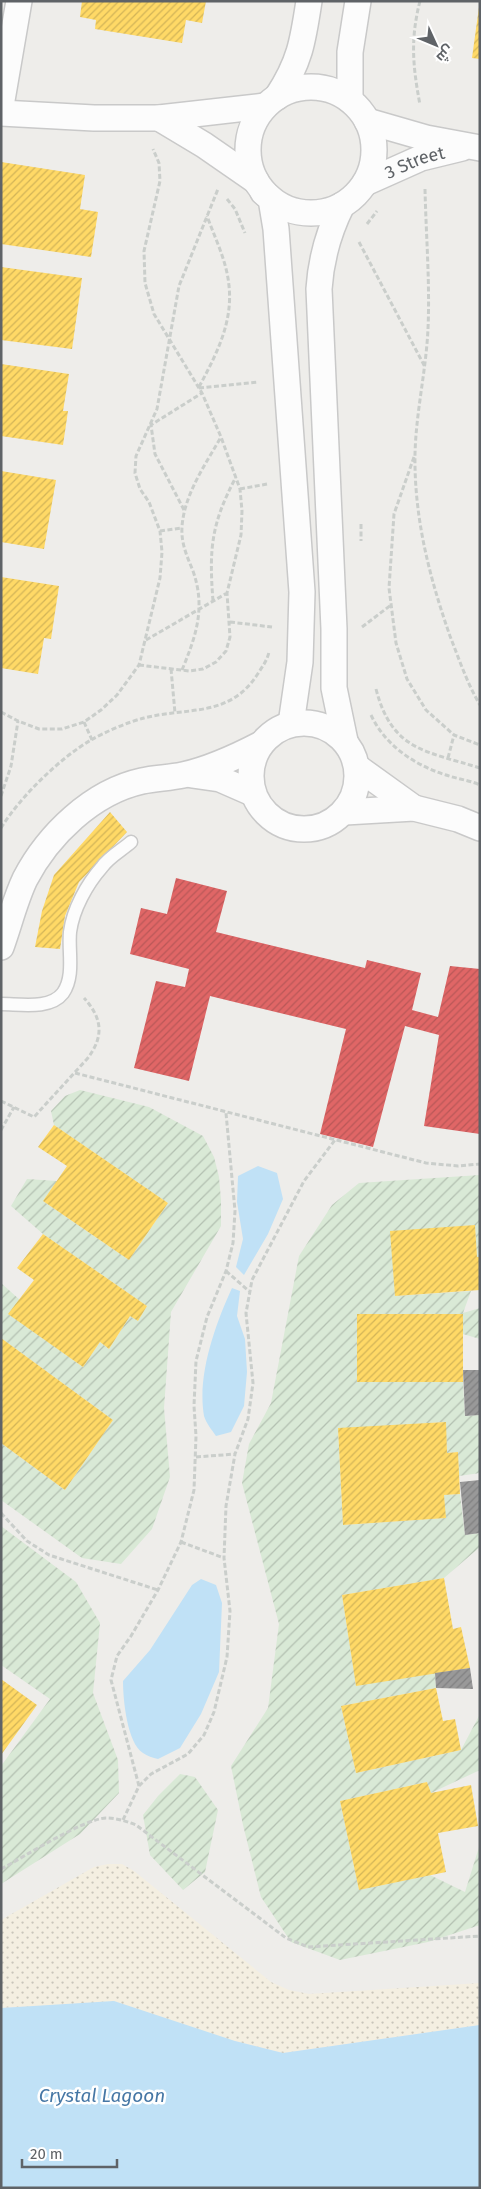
<svg xmlns="http://www.w3.org/2000/svg" width="481" height="2189" viewBox="0 0 481 2189" font-family="'Fira Sans',Cairo,sans-serif">
  <style>
    .sand { fill: url(#sand-dots) }
    .garden { fill: url(#garden-furrows) }
    .water { fill: #c0e1f6 }
    .homes { fill: url(#homes-hatch) }
    .shops { fill: url(#shops-hatch) }
    .industry { fill: url(#industry-hatch) }
    .lines { fill: none; stroke-linecap: round; stroke-linejoin: round }
    .service-casing { stroke: #c9c9c9; stroke-width: 15 }
    .minor-casing { stroke: #c9c9c9; stroke-width: 28 }
    .path { stroke: #cacecb; stroke-width: 3; stroke-dasharray: 5 2.5; stroke-linecap: butt }
    .service { stroke: #fcfcfc; stroke-width: 12 }
    .minor { stroke: #fcfcfc; stroke-width: 25 }
    .labels { text-anchor: middle; stroke-width: 5; stroke-linejoin: round; paint-order: stroke }
    .street-label { font-size: 18px; fill: #5f6367; stroke: #fff }
    .water-label { font-size: 19px; font-style: italic; fill: #4677a5; stroke: #fff }
  </style>
  <defs>
    <pattern id="sand-dots" width="8" height="8" patternUnits="userSpaceOnUse" patternTransform="scale(1.25)"><rect width="8" height="8" fill="#f4efe1"/><path d="M2 2h.1M6 6h.1" fill="none" stroke="#c9c5ba" stroke-width="1.8" stroke-linecap="round"/></pattern>
    <pattern id="garden-furrows" width="10" height="10" patternUnits="userSpaceOnUse" patternTransform="scale(1.25)"><rect width="10" height="10" fill="#d9e9d6"/><path d="M-1 1l2-2M0 10L10 0M9 11l2-2" fill="none" stroke="#b3c0b1"/></pattern>
    <pattern id="homes-hatch" width="6" height="6" patternUnits="userSpaceOnUse" patternTransform="scale(1.25)"><rect width="6" height="6" fill="#ffd966"/><path d="M-1 1l2-2M0 6l6-6M5 7l2-2" fill="none" stroke="#d2b458"/></pattern>
    <pattern id="shops-hatch" width="6" height="6" patternUnits="userSpaceOnUse" patternTransform="scale(1.25)"><rect width="6" height="6" fill="#e06666"/><path d="M-1 1l2-2M0 6l6-6M5 7l2-2" fill="none" stroke="#b95858"/></pattern>
    <pattern id="industry-hatch" width="6" height="6" patternUnits="userSpaceOnUse" patternTransform="scale(1.25)"><rect width="6" height="6" fill="#999"/><path d="M-1 1l2-2M0 6l6-6M5 7l2-2" fill="none" stroke="#808081"/></pattern>
  </defs>
  <rect width="100%" height="100%" fill="#eeedea"/>
  <path class="sand" d="M108,1864H122L134,1871L271,1982L289,1990L309,1994L480,1983V2025L283,2053L235,2041L14,2007L1,2008V1920L94,1867Z"/>
  <path class="garden" d="M80,1090L149,1107L203,1136L214,1157L219,1177L221,1200V1226L171,1312L164,1408L170,1477L152,1529L121,1564L82,1558L1,1500V1443L65,1490L113,1420L1,1338V1283L20,1300L9,1314L83,1367L100,1342L109,1349L130,1316L138,1321L147,1306L43,1234L11,1206L27,1179L57,1181L43,1201L129,1260L168,1203L54,1125L51,1111L65,1096Z
    M480,1175V1257H477L475,1225L391,1232L395,1296L471,1291L463,1313L480,1308V1339L463,1334V1314L357,1315V1382H463L465,1416L480,1415V1473L459,1476L458,1452L447,1453L445,1422L338,1429L343,1525L445,1518L444,1495L460,1494L465,1535L480,1533V1547L444,1578L342,1595L356,1685L435,1673L436,1688L341,1706L356,1773L461,1750L480,1714V1770L431,1793L427,1782L340,1801L359,1890L430,1875L465,1892L480,1844V1925L428,1942L340,1960L291,1942L261,1897L243,1825L231,1766L268,1708L279,1624L242,1483L249,1444L271,1403L299,1256L332,1205L359,1183Z
    M1,1526L76,1582L100,1623L93,1693L118,1760L119,1793L80,1834L1,1884V1766L50,1699L1,1665Z
    M180,1774L195,1777L218,1810L205,1872L183,1890L150,1855L143,1815L158,1796Z"/>
  <path class="water" d="M258,1166L277,1173L283,1199L268,1234L244,1275L236,1267L243,1239L237,1202L238,1176Z
    M232,1288L240,1291L237,1316L245,1339L247,1372L244,1406L231,1432L216,1436C212,1430 206,1423 204,1416C197,1375 215,1325 232,1288Z
    M201,1579L216,1585L222,1603L219,1672L201,1714L180,1748L158,1759C153,1758 147,1756 143,1753C127,1743 123,1699 123,1681L150,1650L192,1585Z
    M114,2001L235,2041L283,2053L480,2025V2188H1V2008Z"/>
  <path class="homes" d="M82,1H206L202,23L186,20L182,43L95,29L96,20L80,17Z
    M479,7H480V59L472,58Z
    M1,162L85,175L80,209L98,212L91,257L1,244Z
    M1,267L82,278L72,349L1,340Z
    M1,364L69,374L63,411H68L63,445L1,436Z
    M1,471L56,480L44,549L1,542Z
    M1,577L59,586L51,639L44,638L38,674L1,668Z
    M110,812L127,832L79,882L65,916L60,949L35,947L42,911L54,875Z
    M54,1125L168,1203L129,1260L43,1201L67,1166L38,1147Z
    M475,1225L477,1257H480V1290L395,1296L390,1231Z
    M43,1234L147,1306L138,1321L130,1316L109,1349L100,1342L83,1367L8,1314L34,1280L17,1268Z
    M357,1314H463V1382H357Z
    M1,1338L113,1420L65,1490L1,1443Z
    M446,1422L447,1453L458,1452L460,1494L444,1495L446,1518L343,1525L338,1428Z
    M444,1578L453,1629L461,1627L470,1668L356,1686L342,1595Z
    M1,1679L37,1705L1,1755Z
    M436,1688L443,1721L455,1719L461,1750L356,1773L341,1706Z
    M427,1782L431,1793L471,1785L478,1826L438,1833L446,1872L359,1890L340,1801Z"/>
  <path class="shops" d="M176,878L227,891L216,932L365,968L367,960L421,973L412,1010L438,1017L450,966L480,969V1134L424,1126L439,1035L405,1026L373,1147L320,1134L346,1029L210,996L189,1081L134,1068L156,981L185,987L189,969L130,954L141,908L167,914Z"/>
  <path class="industry" d="M463,1370H480V1415L465,1416Z
    M480,1480V1533L465,1535L460,1482Z
    M470,1668L473,1689L436,1688L435,1673Z"/>
  <g class="lines">
    <defs>
      <path id="service" d="M1,1004C20,1004 50,1010 63,993C75,976 68,951 70,932C73,909 87,884 102,867C109,857 122,850 131,842"/>
      <g id="minor">
        <circle cx="311" cy="150" r="63"/>
        <path d="M277,97C300,62 303,41 309,1"/>
        <path d="M350,100V52L358,1"/>
        <path d="M1,106L19,1"/>
        <path d="M1,113L94,118H159L265,106"/>
        <path d="M159,118L204,145L256,181"/>
        <path d="M367,121L426,138L480,148"/>
        <path id="s1" d="M365,183L421,158L462,148"/>
        <path d="M263,192L271,199L276,229L302,592L300,662L291,724"/>
        <path d="M342,205C328,233 321,258 319,289L334,629V688L345,741"/>
        <circle cx="304" cy="776" r="53"/>
        <path d="M357,767L414,808"/>
        <path d="M192,775L220,779L252,793"/>
        <path d="M345,812L414,808L458,819L480,828"/>
        <path d="M1,947C9,925 15,900 25,879C48,835 92,792 142,781C155,778 169,778 183,775C210,769 236,757 261,744"/>
      </g>
    </defs>
    <use href="#service" class="service-casing"/>
    <use href="#minor" class="minor-casing"/>
    <path class="path" d="M420,1C410,40 413,67 420,105
      M425,189C426,235 430,282 428,329C426,371 416,412 415,454C414,517 429,576 450,636C459,659 467,683 480,705
      M227,199L235,209L245,233
      M367,224L377,211
      M359,242L425,367
      M199,387C216,355 233,323 229,286C227,262 215,238 207,216
      M199,388L258,382
      M414,457L394,514L389,588L396,643L407,679L426,710L454,735L480,745
      M240,489L267,484
      M184,510L155,454L151,425L202,393
      M361,524V541
      M160,531L182,528
      M213,601C209,549 211,524 236,477
      M230,622L272,627
      M362,627L391,605
      M146,640L227,593
      M139,665L189,671L203,669L216,662L226,651L230,637L227,593L241,535L242,511L240,489L221,437L202,393L154,314L145,283L144,251L160,181L159,163L153,149
      M171,669L175,713
      M182,670C196,636 206,608 193,571C187,556 181,544 182,527C184,495 205,465 221,437
      M376,689C392,751 426,751 480,768
      M1,712L18,721L39,729H62L84,722L101,710L117,695L139,665L160,578L162,552L160,531L149,502L140,489L135,473L136,456L157,409L179,286L218,189
      M371,715C385,745 414,765 446,775C457,779 469,780 480,785
      M84,722L92,740
      M448,758L454,735
      M1,796L11,766L18,721
      M1,828C20,797 60,758 91,740C105,732 128,722 144,718C186,707 229,718 257,675C262,667 267,661 269,652
      M75,1073L426,1163L458,1166L480,1164
      M1,1101L34,1117L87,1059C104,1037 103,1019 84,998
      M1,1130L14,1107
      M226,1271L250,1292
      M196,1457L235,1454
      M1,1513L27,1541L49,1555L158,1590
      M181,1542L224,1558
      M139,1786L111,1680L117,1656L131,1636L158,1590L181,1542L194,1490L196,1436L194,1406L196,1361L207,1317L226,1271L233,1243L235,1211L226,1113
      M123,1820L139,1786L151,1774L188,1754L204,1735L214,1712L227,1657L230,1611L224,1558L226,1506L235,1454L248,1419L253,1383L246,1313L252,1280L304,1181L335,1140
      M1,1869C24,1857 83,1819 106,1818C116,1818 126,1821 136,1825L286,1938L308,1947L480,1936"/>
    <use href="#service" class="service"/>
    <use href="#minor" class="minor"/>
  </g>
  <g class="labels">
    <g class="street-label">
      <text dy="6" stroke="none"><textPath href="#s1" startOffset="54">3 Street</textPath></text>
    </g>
    <g class="water-label">
      <text x="102" y="2102">Crystal Lagoon</text>
    </g>
  </g>
  <rect width="481" height="2189" fill="none" stroke="#5f6367" stroke-width="5"/>
  <g transform="translate(436 45) rotate(134)" stroke="#ffffff" stroke-width="4" paint-order="stroke">
  <path d="M0-4L9 19L0 12L-9 19Z" fill="#5f6367"/>
  <text y="-8" font-size="14" font-weight="bold" text-anchor="middle" fill="#5f6367">ش</text>
  </g>
  <path d="M22 2159v8h95v-8" fill="none" stroke="#5f6367" stroke-width="2.5"/>
  <text x="30" y="2159" font-size="15" fill="#5f6367" stroke="#ffffff" stroke-width="4" paint-order="stroke">20 m</text>
</svg>
